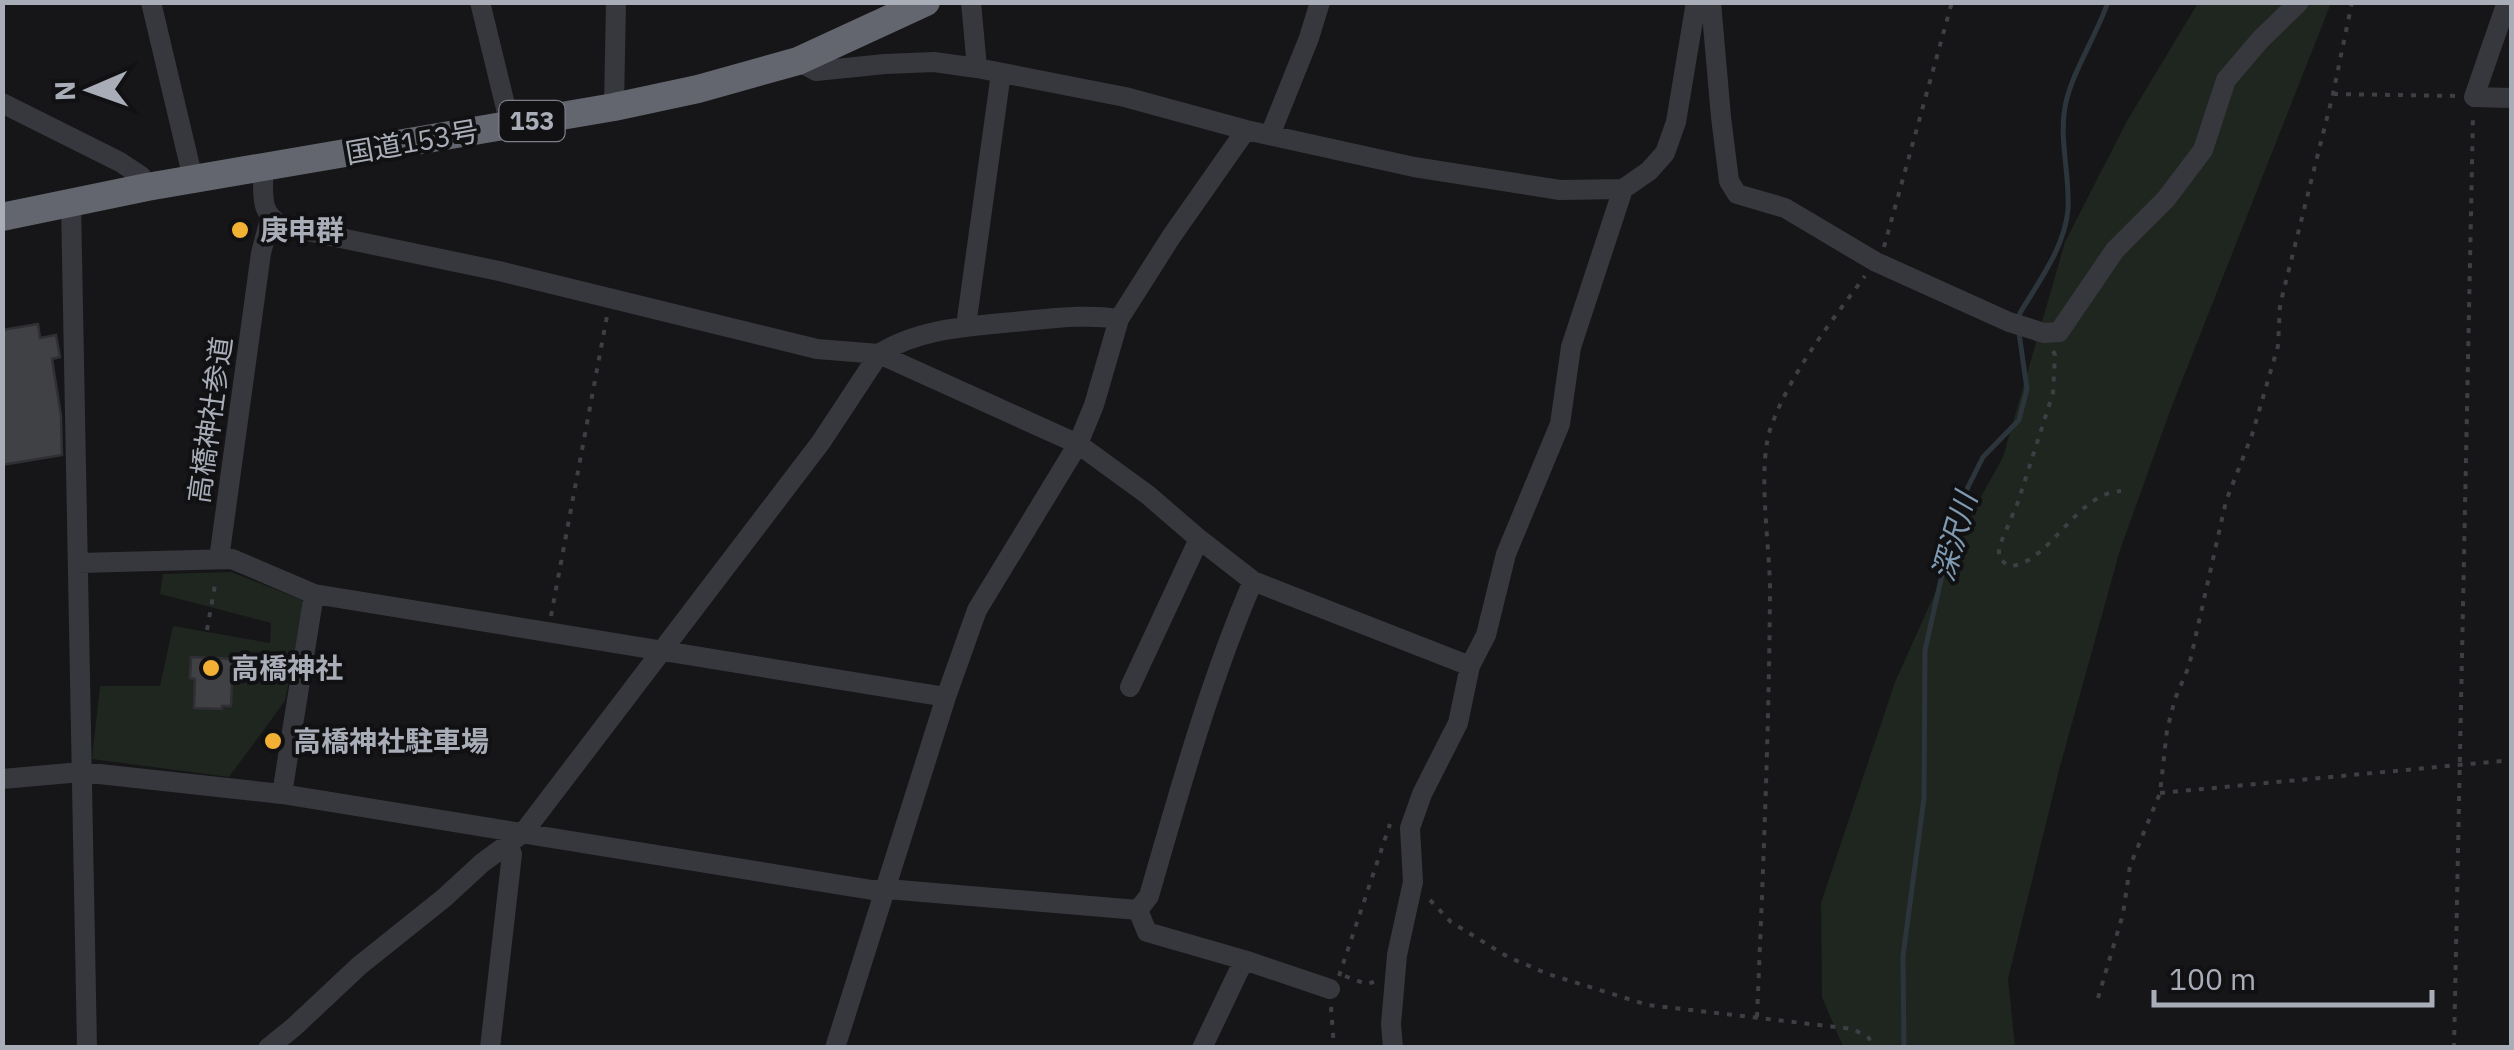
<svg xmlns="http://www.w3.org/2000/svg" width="2514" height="1050" viewBox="0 0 2514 1050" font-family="'IBM Plex Sans','Noto Sans JP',sans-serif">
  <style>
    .green { fill: #1e261f }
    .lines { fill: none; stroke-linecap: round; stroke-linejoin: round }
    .stream { stroke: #2c353c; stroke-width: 5 }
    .building { fill: #404145; stroke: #303034; stroke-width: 2.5 }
    .path { stroke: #3d3f44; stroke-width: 4; stroke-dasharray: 5 8; stroke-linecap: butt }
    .minor { stroke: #37383d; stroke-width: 20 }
    .highway { stroke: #63666e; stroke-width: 28 }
    .poi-dot { fill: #f2b134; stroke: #111113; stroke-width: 4 }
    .labels { text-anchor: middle; stroke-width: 8; stroke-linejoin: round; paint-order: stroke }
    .shield { fill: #111113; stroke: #7b7e86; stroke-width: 2.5 }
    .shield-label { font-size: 25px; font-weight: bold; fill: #a8adb8 }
    .street-label { font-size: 28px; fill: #a8adb8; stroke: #111113 }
    .poi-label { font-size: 28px; font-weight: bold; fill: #a8adb8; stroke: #111113; text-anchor: start }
    .water-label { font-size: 30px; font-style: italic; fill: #7f9bb3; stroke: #111113 }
  </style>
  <rect width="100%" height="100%" fill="#161618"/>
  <path class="green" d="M2198,3H2331L2170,411L2120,550L2059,770L2008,979L2015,1047H1843L1822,997L1821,903L1895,682L1966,524L2003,457L2065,242L2127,121Z
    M231,572L305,601L285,701L229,777L92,759L100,686H160L173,626L270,643L271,623L160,594L163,574Z"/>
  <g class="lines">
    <path class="stream" d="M2019,317L2020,313C2039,281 2065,247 2068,209C2070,173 2058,138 2066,102C2073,71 2097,34 2108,2
      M1904,1048L1903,956L1924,798L1925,650L1954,522L1968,487L1983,457L2019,420L2027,389L2019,333"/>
  </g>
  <path class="building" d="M38,324L40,338L56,335L60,357L52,359L61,416L62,455L2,465V330Z
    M191,657L233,659L231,706H222V709L194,708L195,679L190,678Z"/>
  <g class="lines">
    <path class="path" d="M2333,94L2458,96
      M1884,247L1952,2
      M2053,351L2055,355L2053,393L2018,502L1999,547V558L2008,566C2049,566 2075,493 2121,491
      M551,616L607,316
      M207,630L216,579
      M2160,793L2512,760
      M1430,900L1451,922L1508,957L1548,974L1648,1005L1853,1029L1869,1038L1871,1048
      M1339,976L1390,824
      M1345,976L1366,984L1374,982
      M2098,998L2123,914L2130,866L2160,793L2167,730L2175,699L2189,666L2226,501L2252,435L2278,346L2280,305L2333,94L2352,2
      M1331,1007L1334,1048
      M1757,1017C1763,875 1769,733 1770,590C1770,545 1756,464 1772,424C1793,369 1831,322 1865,276
      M2454,1048L2473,115"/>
    <path class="minor" d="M151,2L193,179
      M480,2L510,125
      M971,2L977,68
      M1711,2L1721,117L1729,181L1737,194L1785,208L1876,262L2009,322L2044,333L2059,332L2115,250L2166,199L2203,150L2226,80L2260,40L2299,2
      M2507,2L2474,97L2512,98
      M798,61L816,71L885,64L934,62L977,68L1125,97L1246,130L1414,167L1560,190L1623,189L1649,171L1665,153L1676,122L1696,2
      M2,103L120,162L141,176L147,187
      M614,107L616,2
      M1270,135L1309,38L1320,2
      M263,168C264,194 258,213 283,226L499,271L817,349L879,354L1078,444L1148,495L1199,539L1253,581L1470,666
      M71,203L87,1048
      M966,326L1001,73
      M219,559L261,253L270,219
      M79,563L232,559L314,594L946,697
      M1130,687L1199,539
      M2,779L81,772L282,794L872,890L887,889L1138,910
      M282,794L314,594
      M1138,910L1149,896C1180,789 1209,683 1253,581
      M1138,910L1147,932L1244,960L1202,1048
      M1244,960L1330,989
      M268,1048L294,1027L359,966L444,898L482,863L523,833L821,442L879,354C921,327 976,326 1024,321C1056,318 1087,314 1119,319
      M490,1048L512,854L508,844
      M835,1048L946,697L977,610L1078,444L1094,405L1119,319L1171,237L1246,130
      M1393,1048L1391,1024L1397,955L1413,882L1410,828L1422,794L1458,723L1470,666L1486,635L1506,554L1560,424L1571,347L1623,189"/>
    <path class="highway" d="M2,217L147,187L614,107L698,89L798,61L926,2"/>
  </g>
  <g class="poi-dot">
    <circle cx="240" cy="230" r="10"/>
    <circle cx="211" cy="668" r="10"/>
    <circle cx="273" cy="741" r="10"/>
  </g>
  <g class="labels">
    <rect class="shield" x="499.5" y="101" width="65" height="40" rx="8"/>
    <g class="shield-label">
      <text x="532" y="130">153</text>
    </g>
    <g class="street-label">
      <text transform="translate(412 142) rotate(-10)" y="10">国道153号</text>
      <text transform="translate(210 420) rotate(-82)" y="10">高橋神社参道</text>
    </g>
    <g class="poi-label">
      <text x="260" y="240">庚申群</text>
      <text x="231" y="678">高橋神社</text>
      <text x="293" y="751">高橋神社駐車場</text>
    </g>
    <g class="water-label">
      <text transform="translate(1955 537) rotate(-74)" y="10">深沢川</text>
    </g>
  </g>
  <rect width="2514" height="1050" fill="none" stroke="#a8adb8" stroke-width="10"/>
  <g transform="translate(90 90) rotate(268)" stroke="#111113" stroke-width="8" paint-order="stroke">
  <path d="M0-8L18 38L0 25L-18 38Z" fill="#a8adb8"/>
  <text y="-15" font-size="28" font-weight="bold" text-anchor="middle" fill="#a8adb8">N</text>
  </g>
  <path d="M2154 990v15h278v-15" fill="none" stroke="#a8adb8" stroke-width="5"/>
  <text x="2169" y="990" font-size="30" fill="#a8adb8" stroke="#111113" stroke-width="8" paint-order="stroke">100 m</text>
</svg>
